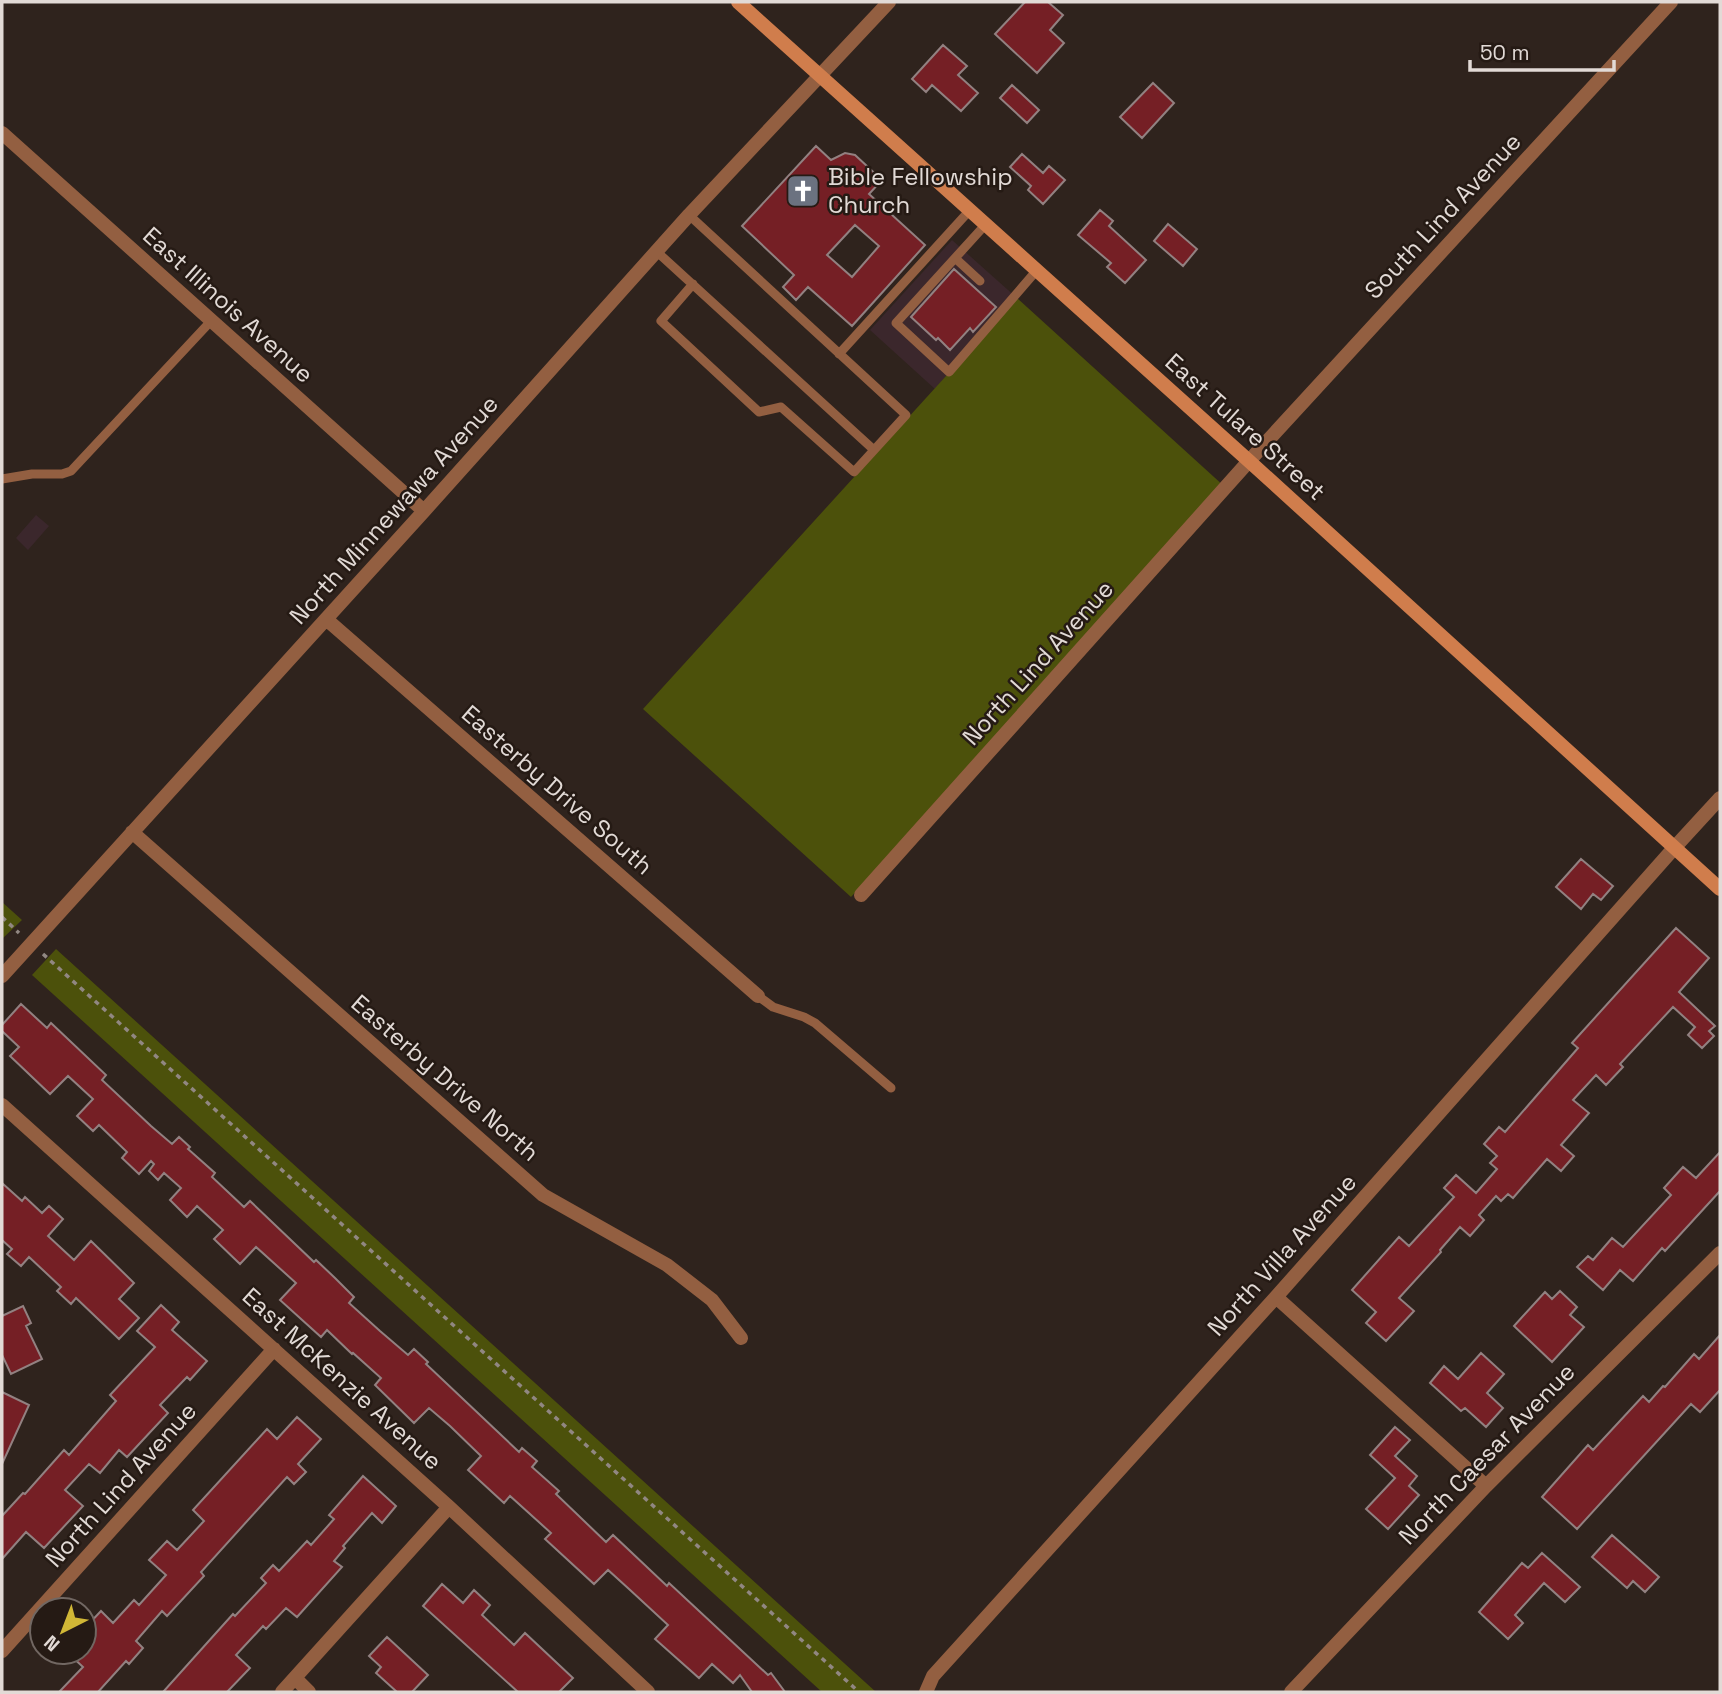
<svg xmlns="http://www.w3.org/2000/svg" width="1722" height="1694" viewBox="0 0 1722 1694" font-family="'Space Grotesk',sans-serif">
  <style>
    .commercial { fill: #3b272c }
    .green { fill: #4c510b }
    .building { fill: #751f25; stroke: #928181; stroke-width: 2; fill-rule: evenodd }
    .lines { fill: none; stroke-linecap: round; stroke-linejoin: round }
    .path { stroke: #918782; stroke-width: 3.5; stroke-dasharray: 5 5; stroke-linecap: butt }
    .lane { stroke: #935f41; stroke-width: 9 }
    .street { stroke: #935f41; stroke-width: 14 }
    .secondary { stroke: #d07d4c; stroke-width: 14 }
    .labels { text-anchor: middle; stroke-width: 5; stroke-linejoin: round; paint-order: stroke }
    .poi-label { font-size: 24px; fill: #e2dad6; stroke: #251a14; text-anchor: start }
    .street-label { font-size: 24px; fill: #e2dad6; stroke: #251a14 }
  </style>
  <rect width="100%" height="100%" fill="#2f231d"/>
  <path class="commercial" d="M952,240L1017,298L935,389L870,330Z
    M36,515L49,526L28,550L16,538Z"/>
  <path class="green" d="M1017,298L1225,487L851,897L643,709Z
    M2,902L22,920L2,939Z
    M56,949L876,1692H822L32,975Z"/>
  <path class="building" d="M1025,2H1048L1063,15L1050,30L1064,43L1037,73L995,34Z
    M943,45L967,66L958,75L978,93L961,111L932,85L926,92L912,79Z
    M1153,83L1174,103L1142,138L1120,117Z
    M1012,85L1039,110L1027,123L1000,98Z
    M816,146L831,160L845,153L855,155L882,180L869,194L925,245L852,326L808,287L796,300L783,287L794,275L742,226ZM855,225L879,246L852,277L827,255Z
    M1022,154L1043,173L1049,166L1065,180L1043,204L1028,190L1031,186L1010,167Z
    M1100,210L1113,221L1109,226L1146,260L1125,283L1107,267L1111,263L1078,235Z
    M1168,224L1197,249L1183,266L1154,241Z
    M954,269L996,307L973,332L970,328L950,350L938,338L936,340L911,317Z
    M1581,859L1613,886L1601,900L1593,894L1581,909L1556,887Z
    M1676,928L1709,958L1679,992L1715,1026L1709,1031L1714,1036L1702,1048L1688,1035L1695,1027L1673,1007L1620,1064L1623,1067L1606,1085L1596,1075L1573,1100L1589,1113L1561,1145L1574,1156L1561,1171L1547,1159L1513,1198L1508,1194L1501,1201L1496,1196L1479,1215L1484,1220L1470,1236L1460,1227L1440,1250L1441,1252L1399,1298L1414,1311L1386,1341L1366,1323L1376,1312L1352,1290L1399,1237L1409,1246L1454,1197L1444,1188L1456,1175L1476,1193L1497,1169L1490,1163L1497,1156L1484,1144L1499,1127L1505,1132L1578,1048L1572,1043Z
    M21,1004L47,1028L51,1023L106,1075L102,1080L151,1126L172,1144L179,1137L190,1147L188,1149L215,1173L212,1177L244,1207L250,1201L314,1262L316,1260L335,1278L354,1297L349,1303L380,1331L408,1355L414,1349L428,1362L426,1364L519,1452L522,1448L537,1461L532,1467L559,1491L556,1494L606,1542L613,1535L667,1586L669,1583L768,1675L771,1673L785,1692H752L740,1675L733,1683L712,1664L699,1678L655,1639L668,1625L629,1589L608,1570L594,1584L545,1539L551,1533L510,1496L504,1503L468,1470L481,1456L450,1426L429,1408L414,1423L375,1385L381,1378L353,1353L352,1354L327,1330L321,1337L280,1300L296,1283L256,1247L240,1264L214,1239L223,1230L197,1206L187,1217L170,1200L181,1188L164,1173L158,1180L149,1171L154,1164L151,1161L139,1174L122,1158L127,1152L99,1125L93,1131L77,1116L93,1099L68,1076L50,1094L10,1056L19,1047L2,1031V1025Z
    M1720,1152V1191L1665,1251L1662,1248L1633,1281L1620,1270L1603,1290L1577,1267L1588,1256L1593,1260L1612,1238L1623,1247L1671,1195L1664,1188L1683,1167L1696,1178Z
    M2,1183L22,1201L25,1197L42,1213L49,1206L63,1219L48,1236L74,1260L91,1241L134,1283L119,1299L139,1318L119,1339L76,1298L71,1304L57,1291L61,1287L29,1257L21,1266L7,1254L12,1249L2,1240Z
    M1560,1291L1577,1307L1570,1315L1584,1327L1552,1362L1514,1326L1545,1292L1552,1299Z
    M161,1305L179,1322L172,1330L207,1361L190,1380L187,1377L160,1405L168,1413L127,1457L119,1450L100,1473L89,1464L65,1490L83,1506L44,1548L26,1532L2,1559V1516L23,1493L25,1494L64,1450L69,1455L116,1401L110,1395L155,1347L137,1331Z
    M23,1306L31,1323L26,1326L42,1359L11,1374L2,1355V1316Z
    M1720,1335V1390L1700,1412L1691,1404L1577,1529L1542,1497L1588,1445L1593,1450L1643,1396L1649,1402L1663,1386L1665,1387L1694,1354L1699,1359Z
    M1481,1353L1504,1374L1487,1393L1503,1408L1486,1427L1465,1408L1461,1411L1430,1383L1444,1366L1458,1379Z
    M2,1392L29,1405L2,1464Z
    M297,1417L321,1439L298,1464L306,1472L294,1484L287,1477L201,1572L204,1576L167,1616L162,1611L136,1641L143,1648L129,1664L126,1661L98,1692H59L83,1667L67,1652H84V1629L101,1611L113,1623L134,1600L139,1605L166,1575L149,1560L167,1541L177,1550L204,1521L193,1510L267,1429L277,1439Z
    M1395,1427L1410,1440L1395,1456L1417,1476L1409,1486L1419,1495L1388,1529L1366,1509L1395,1478L1370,1455Z
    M363,1476L396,1506L382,1523L372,1513L343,1546L345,1548L334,1561L342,1567L297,1617L286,1608L266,1629L263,1626L236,1655L250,1668L227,1692H163L233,1614L235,1616L266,1583L261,1578L273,1565L279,1571L307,1541L311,1545L334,1519L329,1515Z
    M1612,1535L1659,1577L1645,1592L1633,1581L1627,1588L1592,1557Z
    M1542,1553L1580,1587L1565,1602L1544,1583L1515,1615L1523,1623L1508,1639L1479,1612L1522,1563L1528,1568Z
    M442,1584L463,1603L474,1590L490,1605L482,1615L514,1645L525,1633L573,1678L559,1692H518L423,1606Z
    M387,1637L428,1675L412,1692H397L376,1673L381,1667L369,1656Z"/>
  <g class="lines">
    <path class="path" d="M2,917L19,933
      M43,954L859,1692"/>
    <path class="lane" d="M689,215L906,415L854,472L781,407L759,412L661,321L693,284
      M986,224L896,323L949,372L1037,270
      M656,251L874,450
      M955,258L980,281
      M839,354L970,210
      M2,479L32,474H62L71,471L211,321
      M758,996L773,1007L804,1017L815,1023L891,1088"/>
    <path class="street" d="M2,133L424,511
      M326,619L758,996
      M132,832L543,1195L667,1265L712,1300L741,1338
      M861,895L1249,461L1671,2
      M2,976L424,511L689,215L889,2
      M2,1105L449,1507L648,1692
      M1276,1297L1486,1486
      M2,1651L274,1349
      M295,1678L309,1692
      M282,1692L449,1507
      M926,1692L933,1676L1276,1297L1675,847L1720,798
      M1291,1692L1486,1486L1720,1253"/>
    <path class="secondary" d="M738,2L1249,461L1720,889"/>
  </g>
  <defs>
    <symbol id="church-square" viewBox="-11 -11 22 22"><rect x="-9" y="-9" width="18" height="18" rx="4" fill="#6b7280" stroke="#251a14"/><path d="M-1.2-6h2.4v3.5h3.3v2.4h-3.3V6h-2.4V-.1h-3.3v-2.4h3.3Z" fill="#fff"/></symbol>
  </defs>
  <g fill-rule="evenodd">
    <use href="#church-square" x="784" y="172" width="38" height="38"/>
  </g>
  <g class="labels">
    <g class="poi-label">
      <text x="828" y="185">Bible Fellowship<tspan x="828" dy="28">Church</tspan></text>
    </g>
    <g class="street-label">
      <text transform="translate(1443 216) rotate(-47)" y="8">South Lind Avenue</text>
      <text transform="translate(228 305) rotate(42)" y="8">East Illinois Avenue</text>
      <text transform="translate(1245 427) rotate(42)" y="8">East Tulare Street</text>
      <text transform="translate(394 510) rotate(-48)" y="8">North Minnewawa Avenue</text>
      <text transform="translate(1038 663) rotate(-48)" y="8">North Lind Avenue</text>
      <text transform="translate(557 790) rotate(41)" y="8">Easterby Drive South</text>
      <text transform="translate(445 1078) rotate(41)" y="8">Easterby Drive North</text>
      <text transform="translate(1282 1255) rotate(-48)" y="8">North Villa Avenue</text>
      <text transform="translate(342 1379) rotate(42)" y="8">East McKenzie Avenue</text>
      <text transform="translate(1487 1454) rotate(-46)" y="8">North Caesar Avenue</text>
      <text transform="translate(121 1485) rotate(-48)" y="8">North Lind Avenue</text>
    </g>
  </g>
  <rect width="1722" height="1694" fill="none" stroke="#e2dad6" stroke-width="7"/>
  <g transform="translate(63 1631) rotate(222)"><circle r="33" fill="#251a14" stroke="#716762" stroke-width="2"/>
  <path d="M0-5L12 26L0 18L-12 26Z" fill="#d1b736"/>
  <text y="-10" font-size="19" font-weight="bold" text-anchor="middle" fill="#e2dad6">N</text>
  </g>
  <path d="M1470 60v10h144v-10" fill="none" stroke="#e2dad6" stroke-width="3.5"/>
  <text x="1480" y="60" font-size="21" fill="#e2dad6" stroke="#251a14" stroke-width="5" paint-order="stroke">50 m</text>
</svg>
